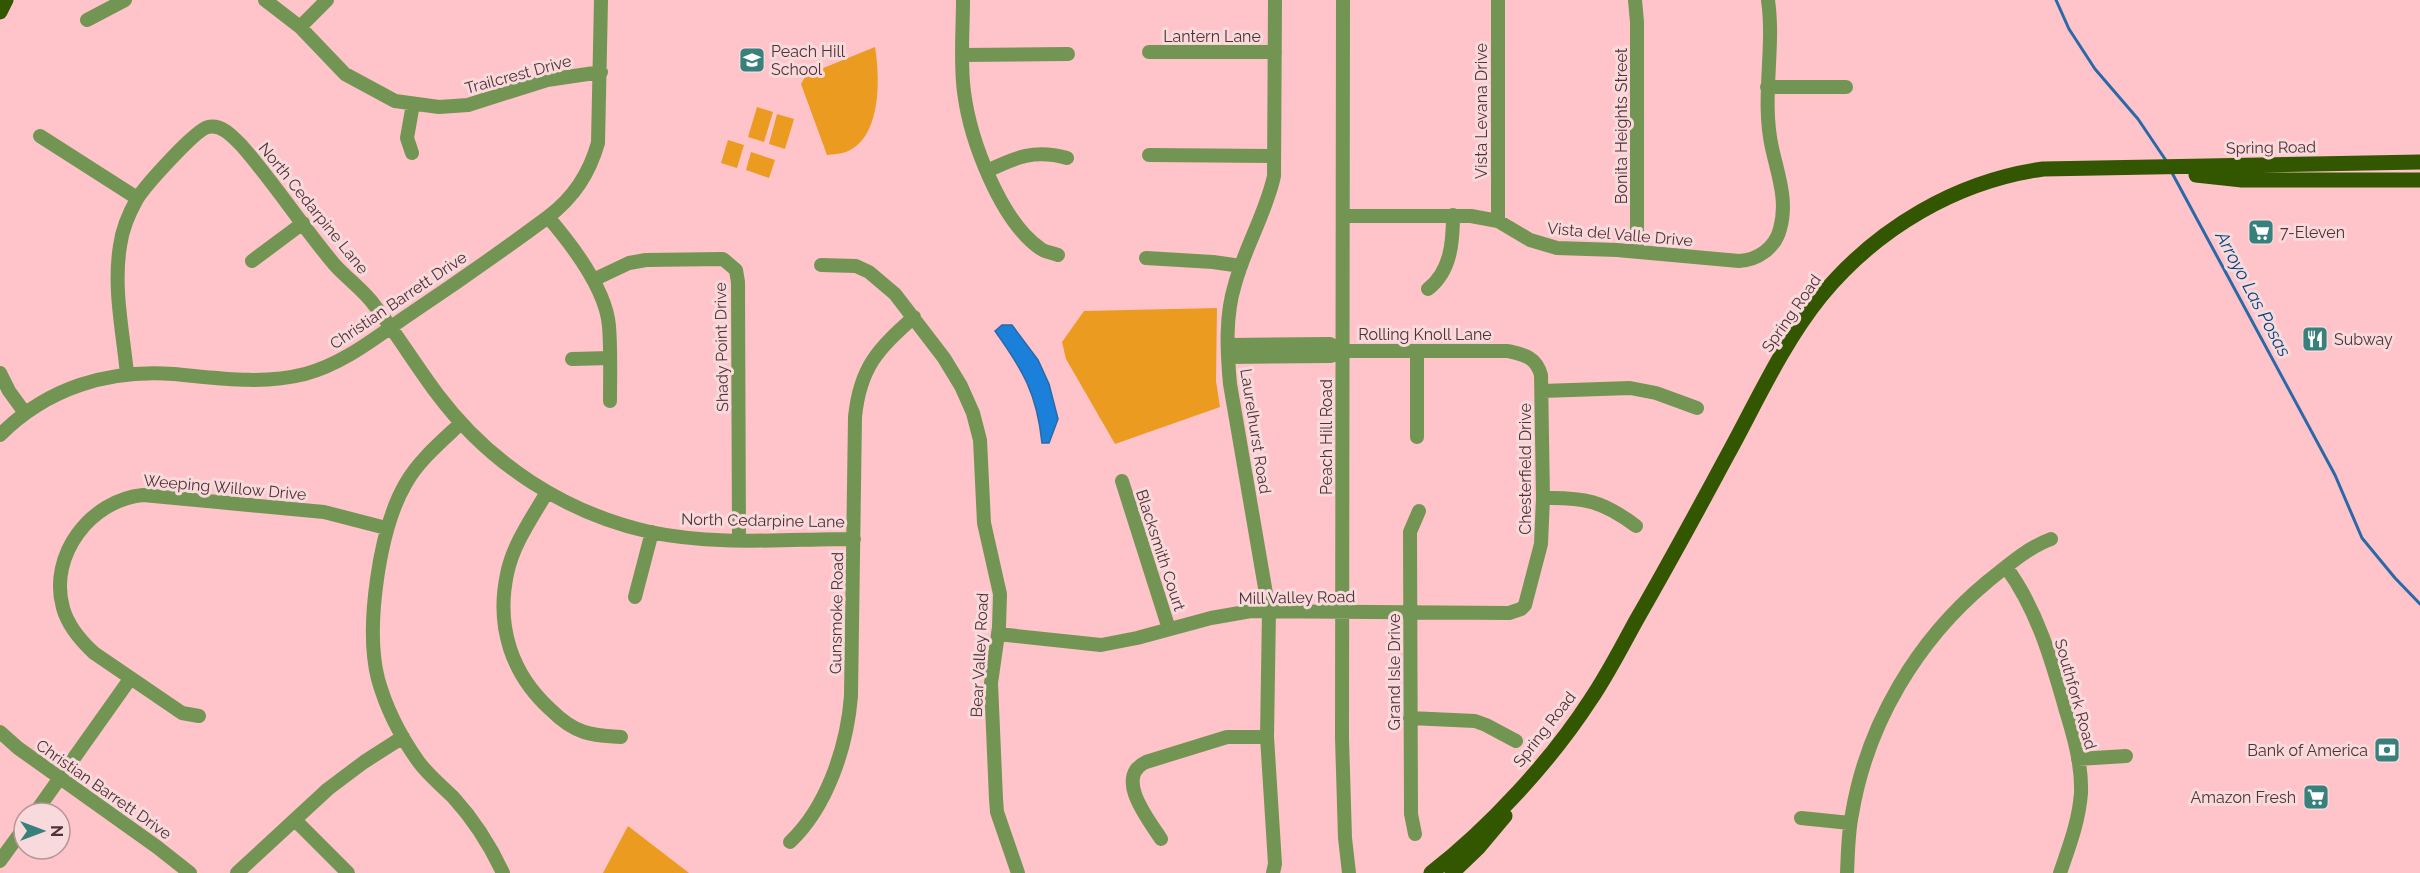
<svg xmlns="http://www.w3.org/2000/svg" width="2420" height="873" viewBox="0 0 2420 873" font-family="Raleway,sans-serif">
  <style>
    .green { fill: #eb9c20 }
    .water { fill: #1a80da; stroke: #2a69a8; stroke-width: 1.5 }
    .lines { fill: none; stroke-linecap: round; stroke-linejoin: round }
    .stream { stroke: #2a69a8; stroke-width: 3 }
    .minor { stroke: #739553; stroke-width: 14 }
    .major { stroke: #335600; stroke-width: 15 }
    .labels { text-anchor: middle; stroke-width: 6; stroke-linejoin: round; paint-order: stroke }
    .street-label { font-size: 16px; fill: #4f3235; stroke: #f8d9dc }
    .poi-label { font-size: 16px; fill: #4f3235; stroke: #f8d9dc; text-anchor: start }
    .water-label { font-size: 18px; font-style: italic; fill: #00457f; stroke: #f8d9dc }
  </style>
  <rect width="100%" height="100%" fill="#ffc3ca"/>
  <path class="green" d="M875,47C880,77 882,138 846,152C840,154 833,154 827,155L801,84L806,75Z
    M757,107L773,112L764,142L748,137Z
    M777,114L794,119L785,149L769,144Z
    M728,140L744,145L737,168L721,163Z
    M751,152L775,160L769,178L746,170Z
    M1217,308L1216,381L1220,407L1115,444L1066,359L1062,342L1084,311Z
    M628,826L689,873H603Z"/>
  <path class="water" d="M1002,325H1012L1038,360L1049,384L1058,419L1049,443H1042C1037,394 1023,370 995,331Z"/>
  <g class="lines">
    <path class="stream" d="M2056,0L2069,29L2095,69L2138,119L2167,162
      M2171,171L2335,475L2362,538L2395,578L2420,604"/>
    <path class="minor" d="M265,0L300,27L345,74L395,101L439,107L468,105L547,80L601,72
      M963,0C963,30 960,62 964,92C970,139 1000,221 1041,249C1045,252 1053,253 1058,255
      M1343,0L1342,738L1345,838L1349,873
      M1498,0V221
      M1635,0L1637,22V252
      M87,20L125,0
      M300,27L327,0
      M1149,52H1275
      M963,55L1068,54
      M1767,87H1846
      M40,136L137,198
      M412,153L407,138L413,104
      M1149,155L1274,156
      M987,171C1016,157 1035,149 1067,158
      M1344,216H1471L1498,221L1530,240L1557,248L1617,250L1739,261C1758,260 1775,248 1780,229C1788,201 1778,175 1772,148C1761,99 1775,49 1768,0
      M548,217C572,245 606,289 609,326C611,351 610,376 610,401
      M1146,258L1213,262L1241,266
      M252,261L303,223
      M821,265L856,266L869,272L895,294L944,358L961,386L973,413L980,440L984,523L1000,594L999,627L991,683L996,799L997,812L1018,873
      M593,280L629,263L646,260L723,259L736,270L738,282L739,540
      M1428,289C1451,271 1453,242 1453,215
      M1228,345L1330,344L1342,351
      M1417,351V437
      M572,359L610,358
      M0,373L9,391L25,413
      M127,374C123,332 113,288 120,246C122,230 129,213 137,199C145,186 195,130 208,127C222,124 233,137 242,146C275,184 302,226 334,264C347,279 364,290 375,306C397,334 416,366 438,395C490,464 565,513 650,532C716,546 787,539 854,539
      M1542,391L1630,388L1656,393L1697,408
      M461,423C442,441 419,460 406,483C379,529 365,628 378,679C386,708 401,737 418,761C428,775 441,785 453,797C474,820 490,845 503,873
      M0,435C47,388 108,369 174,374C217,378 262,385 305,374C343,364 375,338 407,316C455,284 502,251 548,217C574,197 589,174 598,143L601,0
      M1122,481L1169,629
      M547,492C532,518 513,544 507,574C496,626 511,674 551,710C560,719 572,728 584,732C596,736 609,736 621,737
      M1543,498C1584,497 1603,501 1636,526
      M2006,567C2037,609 2052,661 2066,711C2074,737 2082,765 2081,793C2079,821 2069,847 2060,873
      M635,597L652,532
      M998,634L1101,645L1137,638L1211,618L1251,611L1509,613L1521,609L1525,605L1541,544L1543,498L1541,375C1536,357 1525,355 1508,351H1342L1331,356L1228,357
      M199,716L182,713L94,653C81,641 68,626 63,608C48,555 91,500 143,495L324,512L386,528
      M1410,718L1475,721L1486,725L1516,741
      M0,732L18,748L157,847L190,873
      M2078,759L2126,756
      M35,813L130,679
      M1801,818L1850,823
      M295,820L348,873
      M1415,834L1411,814L1410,532L1419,511
      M1161,839C1148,819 1114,777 1146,762L1227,737H1267
      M790,842C827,807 847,747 851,696L855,417C860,367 878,349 914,317
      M0,861L24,828
      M237,873L328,789L364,762L403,737
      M1273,873L1275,864L1267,737L1269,611L1230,384C1227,351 1225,316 1235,284C1245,247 1266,213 1274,176L1275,0
      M1847,873C1848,853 1848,833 1852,814C1867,724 1917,640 1987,582C2007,566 2027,548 2051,539"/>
    <path class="major" d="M0,12L6,0
      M2196,175L2242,180H2420
      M1431,873C1489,828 1551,761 1591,699C1608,674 1622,646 1637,619C1668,565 1698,510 1728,454C1757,401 1783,343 1821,296C1877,228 1957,181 2043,169L2420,162
      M1452,873L1479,847L1505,816"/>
  </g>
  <defs>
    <symbol id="school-square" viewBox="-11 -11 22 22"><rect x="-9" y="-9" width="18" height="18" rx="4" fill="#38807c" stroke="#f8d9dc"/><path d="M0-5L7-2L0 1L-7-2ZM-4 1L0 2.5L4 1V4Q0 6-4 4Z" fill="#fff"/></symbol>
    <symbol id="supermarket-square" viewBox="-11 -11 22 22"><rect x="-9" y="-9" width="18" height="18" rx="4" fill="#38807c" stroke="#f8d9dc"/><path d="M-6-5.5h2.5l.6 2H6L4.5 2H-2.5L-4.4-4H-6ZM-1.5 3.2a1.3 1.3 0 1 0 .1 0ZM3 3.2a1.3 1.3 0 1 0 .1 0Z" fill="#fff"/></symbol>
    <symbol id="restaurant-square" viewBox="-11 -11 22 22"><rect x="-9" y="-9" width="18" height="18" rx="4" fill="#38807c" stroke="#f8d9dc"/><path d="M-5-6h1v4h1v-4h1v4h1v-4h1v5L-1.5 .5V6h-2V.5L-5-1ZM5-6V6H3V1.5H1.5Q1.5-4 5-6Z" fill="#fff"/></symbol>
    <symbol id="bank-square" viewBox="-11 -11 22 22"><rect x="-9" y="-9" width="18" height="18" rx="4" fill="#38807c" stroke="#f8d9dc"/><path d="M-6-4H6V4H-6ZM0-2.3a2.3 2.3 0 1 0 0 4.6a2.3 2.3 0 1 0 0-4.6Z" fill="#fff"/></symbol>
  </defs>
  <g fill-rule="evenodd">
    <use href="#school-square" x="737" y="45" width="30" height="30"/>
    <use href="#supermarket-square" x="2246" y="217" width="30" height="30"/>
    <use href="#restaurant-square" x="2300" y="324" width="30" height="30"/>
    <use href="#bank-square" x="2372" y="735" width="30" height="30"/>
    <use href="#supermarket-square" x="2301" y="782" width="30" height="30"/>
  </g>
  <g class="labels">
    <g class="street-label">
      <text x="1212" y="42">Lantern Lane</text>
      <text transform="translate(518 74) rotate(-15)" y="6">Trailcrest Drive</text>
      <text transform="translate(1481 111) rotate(-90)" y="6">Vista Levana Drive</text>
      <text transform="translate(1621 126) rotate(-90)" y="6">Bonita Heights Street</text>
      <text transform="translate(2271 147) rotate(-1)" y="6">Spring Road</text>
      <text transform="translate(314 208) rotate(51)" y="6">North Cedarpine Lane</text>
      <text transform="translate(1620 234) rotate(5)" y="6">Vista del Valle Drive</text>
      <text transform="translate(398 300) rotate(-34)" y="6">Christian Barrett Drive</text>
      <text transform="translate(1791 313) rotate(-55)" y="6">Spring Road</text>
      <text x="1425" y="340">Rolling Knoll Lane</text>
      <text transform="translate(721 347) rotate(-91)" y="6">Shady Point Drive</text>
      <text transform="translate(1256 431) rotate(81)" y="6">Laurelhurst Road</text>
      <text transform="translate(1326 437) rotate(-90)" y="6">Peach Hill Road</text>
      <text transform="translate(1525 469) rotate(-90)" y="6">Chesterfield Drive</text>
      <text transform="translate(225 487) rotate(5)" y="6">Weeping Willow Drive</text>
      <text transform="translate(763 520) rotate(1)" y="6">North Cedarpine Lane</text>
      <text transform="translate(1161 550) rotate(72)" y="6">Blacksmith Court</text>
      <text transform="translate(1297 597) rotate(-1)" y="6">Mill Valley Road</text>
      <text transform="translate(836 613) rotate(-89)" y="6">Gunsmoke Road</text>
      <text transform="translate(979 655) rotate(-87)" y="6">Bear Valley Road</text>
      <text transform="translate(1394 672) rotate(-90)" y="6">Grand Isle Drive</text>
      <text transform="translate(2076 694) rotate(74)" y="6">Southfork Road</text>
      <text transform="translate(1544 729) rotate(-52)" y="6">Spring Road</text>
      <text transform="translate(104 789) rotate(35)" y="6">Christian Barrett Drive</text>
    </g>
    <g class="poi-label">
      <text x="771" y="57">Peach Hill<tspan x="771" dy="18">School</tspan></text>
      <text x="2280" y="238">7-Eleven</text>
      <text x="2334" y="345">Subway</text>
      <text x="2368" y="756" text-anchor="end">Bank of America</text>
      <text x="2296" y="803" text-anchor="end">Amazon Fresh</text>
    </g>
    <g class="water-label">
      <text transform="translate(2253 294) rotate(62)" y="6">Arroyo Las Posas</text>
    </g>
  </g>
  <g transform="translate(42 831) rotate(90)"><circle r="28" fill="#f8d9dc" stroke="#b49699" stroke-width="1.5"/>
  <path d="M0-4.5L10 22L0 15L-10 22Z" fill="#38807c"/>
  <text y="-9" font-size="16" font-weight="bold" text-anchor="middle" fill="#4f3235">N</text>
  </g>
</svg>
